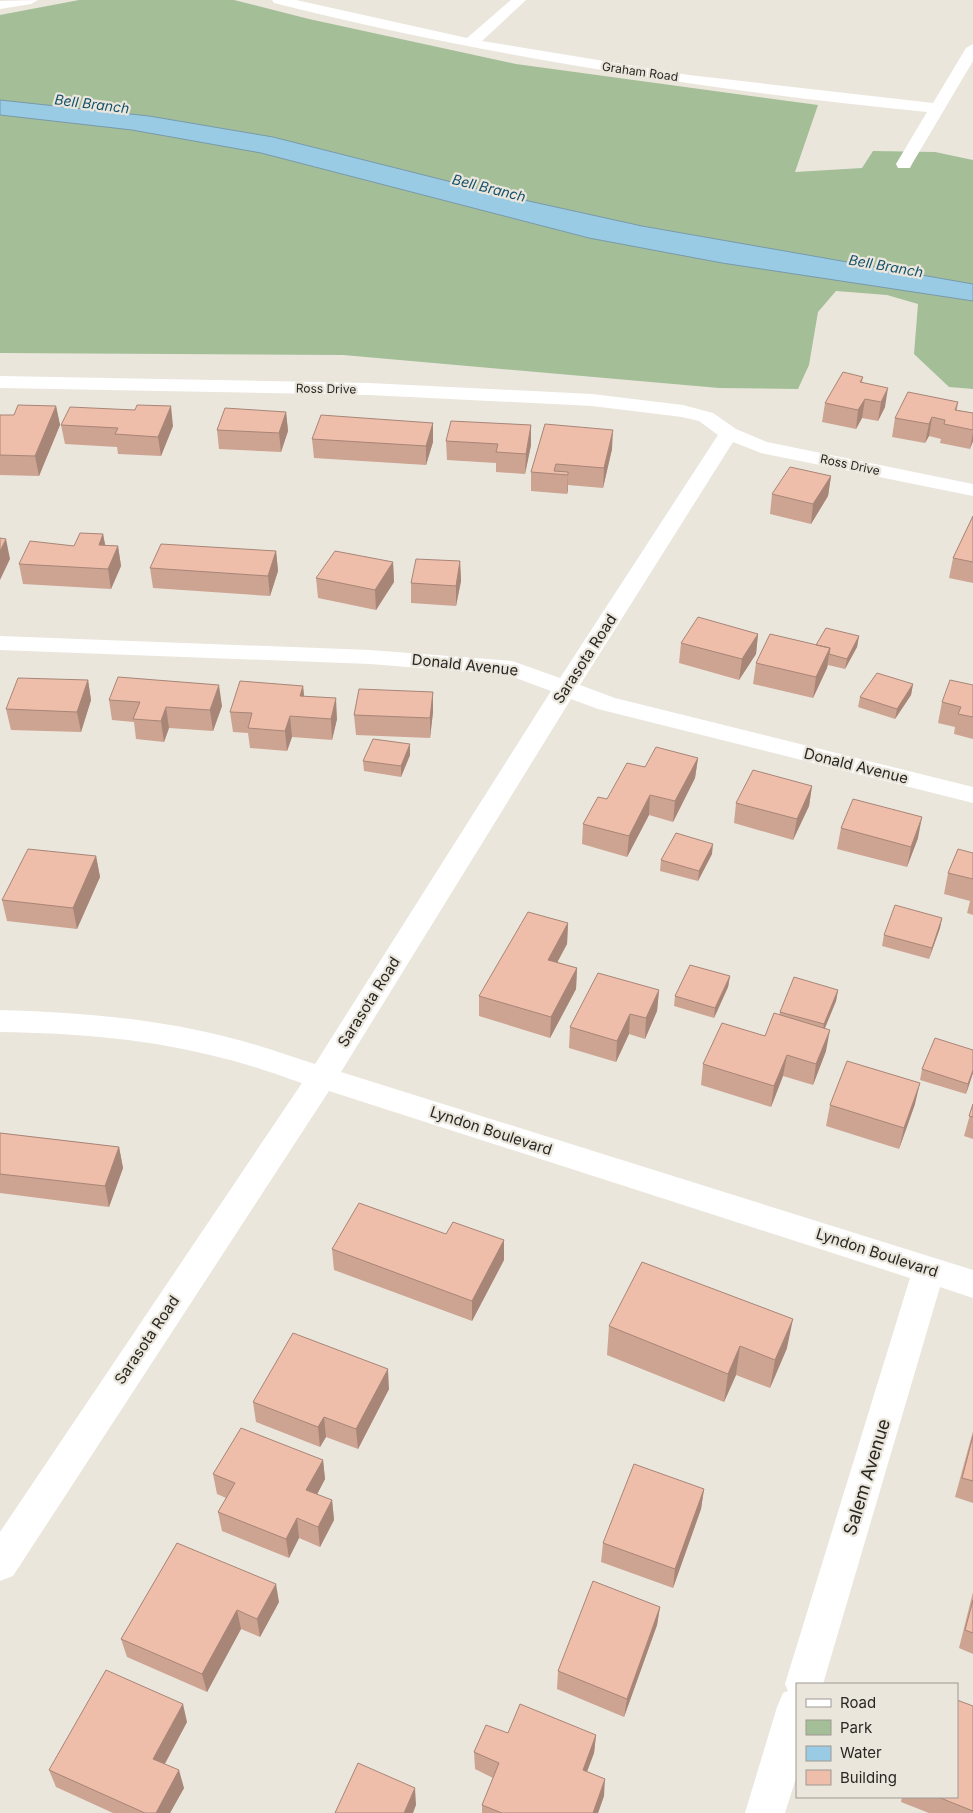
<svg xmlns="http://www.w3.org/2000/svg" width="973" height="1813" viewBox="0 0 973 1813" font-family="Inter,sans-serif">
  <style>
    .green { fill: #a4be98 }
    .water { fill: #9acbe4; stroke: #789aaa }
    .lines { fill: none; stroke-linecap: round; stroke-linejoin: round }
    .street { fill: #fff; fill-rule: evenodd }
    .wall { fill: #cda392 }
    .shaded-wall { fill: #a78577 }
    .building { fill: #eebeaa; stroke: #a78577 }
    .labels { text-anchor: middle; stroke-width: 4.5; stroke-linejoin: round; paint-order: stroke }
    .far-street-label { font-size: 12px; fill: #292723; stroke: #ebe6dc }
    .far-water-label { font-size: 14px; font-style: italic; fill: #14526c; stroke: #ebe6dc }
    .street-label { font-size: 15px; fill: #292723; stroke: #ebe6dc }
    .near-street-label { font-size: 18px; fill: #292723; stroke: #ebe6dc }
  </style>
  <rect width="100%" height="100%" fill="#ebe6dc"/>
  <path class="green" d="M79,0H234L309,19L516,64L818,105L795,172L862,168L873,151L935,152L973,160V389L949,387L914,354L918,304L887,295L836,291L818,312L809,365L798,389L719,388L343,355L0,353V15Z"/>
  <path class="water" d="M0,100L149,116L273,137L515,198L642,226L973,284V301L722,263L589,238L261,153L132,130L0,115Z"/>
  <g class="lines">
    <path class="street" d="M38,0L31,4L0,9V1Z
      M272,0H296L467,38L511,0H526L482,41L689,75L933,103L966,48L973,44V61L912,164L910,168H898L896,164L927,112C707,90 489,57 274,3Z
      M0,376L369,383L592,394L683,405L713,413L736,429L767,442L973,484V496L761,453L733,442L580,685L615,698L973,787V803L598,709L571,699L341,1072L973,1270V1298L940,1287L823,1684H797V1775L785,1813H745L777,1707L783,1693L788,1691L785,1684L910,1278L329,1091L13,1576L0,1581V1532L302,1083C277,1075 252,1065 226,1059C152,1039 76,1033 0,1032V1010C76,1012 153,1018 227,1037C257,1044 285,1055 315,1064L551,691L508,675L370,664L0,650V636L370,650L512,661L560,678L718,435L699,421L682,417L592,406L369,395L0,388Z"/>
  </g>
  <path class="wall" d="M863,377L862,383L885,407L878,421L862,418L856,429L822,422L825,403Z
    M958,402L957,410L973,413V441L970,449L940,443L941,439L929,436L925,443L892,437L895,418Z
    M56,406L60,425L39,476L0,475V415H14Z
    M286,412L288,431L281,452L219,449L217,430Z
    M433,423V442L426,465L314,458L312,439Z
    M545,424L612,449L603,488L568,485L567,494L531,491V472Z
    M61,425L173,426L161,456L118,454L117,447L65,444Z
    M531,425V445L525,474L496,472V463L447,460L446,441Z
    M831,476L828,496L811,524L770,514L772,494Z
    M973,516V583L949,578L953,558Z
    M103,534L105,545L118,546L121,566L111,589L23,584L19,564L74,546Z
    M276,551L278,571L270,596L153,588L150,568Z
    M460,561L461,581L456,606L411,603V583Z
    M393,562L394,582L376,610L318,598L316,578Z
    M758,634L756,654L739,680L679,663L681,643Z
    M859,636L857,647L845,669L828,665L827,668L813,698L753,684L756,663L816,645Z
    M88,680L91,700L81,732L11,730L6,709Z
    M913,684L911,695L895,719L858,707L860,697Z
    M973,685V739L954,734L955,727L938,723L942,702Z
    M303,686L304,696L337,719L332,740L292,737L287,751L250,748L248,733L233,732L230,712Z
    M433,692V712L430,738L356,735L354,715Z
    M109,700L222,706L213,731L169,728L164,742L136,739L134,722L112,720Z
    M410,755L401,777L364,771L363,761Z
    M698,758L695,778L673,822L649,815L627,857L582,844L583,824L607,799L645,767Z
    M812,786L809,806L793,840L734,823L736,803Z
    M841,828L918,838L907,867L837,849Z
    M973,853V915L967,913L970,901L944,894L948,873Z
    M712,854L698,881L660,871L661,860Z
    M96,856L100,877L77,929L7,921L2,900Z
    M942,918L940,928L929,959L882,946L884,935Z
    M568,923L567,944L557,962L577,968L576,989L550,1038L479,1016V996Z
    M730,976L728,987L714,1018L674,1006L675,996Z
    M659,990L657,1011L645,1039L629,1034L616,1062L569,1048L570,1027Z
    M838,990L836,1001L825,1028L826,1051L813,1085L783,1076L771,1107L701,1085L703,1064L765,1036L779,1015L780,1012Z
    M973,1050V1073L966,1094L920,1080L922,1069Z
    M915,1104L899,1149L826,1126L830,1105Z
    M973,1104V1139L964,1136Z
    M0,1133L119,1147L123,1168L109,1207L0,1193Z
    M446,1234L504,1240V1260L472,1321L334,1270L332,1249Z
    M609,1326L787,1348L770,1388L736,1375L724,1402L607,1355Z
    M389,1389L358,1449L326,1437L320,1447L256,1422L253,1402Z
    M973,1431V1503L955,1497Z
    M323,1460L325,1479L317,1494L332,1500L334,1520L320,1547L299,1538L289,1558L222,1531L218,1512L226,1498L217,1494L213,1474Z
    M704,1489L701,1509L673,1588L601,1562L603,1543Z
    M177,1543L279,1602L260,1637L241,1629L207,1692L127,1657L121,1639Z
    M973,1592V1654L959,1648Z
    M660,1607L657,1625L624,1717L557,1689L558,1671Z
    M973,1706V1813H929L901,1802L902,1797H957Z
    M187,1722L165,1764L184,1788L170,1813H113L56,1787L49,1770Z
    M508,1733L596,1735L594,1753L587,1772L604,1796L598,1813H482V1805L493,1778L475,1769L474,1752Z"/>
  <path class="shaded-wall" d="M888,388L885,407L878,421L881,402Z
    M865,399L862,418L856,429L858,410Z
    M56,406L60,425L39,476L35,456Z
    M171,406L173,426L161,456L158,437Z
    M286,412L288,431L281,452L279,433Z
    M932,417L929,436L925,443L929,424Z
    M433,423V442L426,465V446Z
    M531,425V445L525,474L526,454Z
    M613,430L612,449L603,488L604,468Z
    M973,432V441L970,449Z
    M568,472V491L567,494L568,475Z
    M831,476L828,496L811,524L813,504Z
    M103,534L107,554L99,545Z
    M6,539L10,559L0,580V551Z
    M118,546L121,566L111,589L108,569Z
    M276,551L278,571L270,596L268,576Z
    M460,561L461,581L456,606V586Z
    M393,562L394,582L376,610L375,590Z
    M758,634L756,654L739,680L742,659Z
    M859,636L857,647L845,669L847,659Z
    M830,648L827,668L813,698L816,677Z
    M88,680L91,700L81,732L77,712Z
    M913,684L911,695L895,719L897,709Z
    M219,685L222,706L213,731L210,710Z
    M303,686L305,706L300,696Z
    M433,692V712L430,738V718Z
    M336,698L337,719L332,740L331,719Z
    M166,707L169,728L164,742L161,721Z
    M290,716L292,737L287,751L285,731Z
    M410,744V755L401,777V766Z
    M698,758L695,778L673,822L675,801Z
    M812,786L809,806L793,840L797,819Z
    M650,795L649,815L627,857L629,836Z
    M922,817L918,838L907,867L911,847Z
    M713,844L712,854L698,881L699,871Z
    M96,856L100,877L77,929L73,908Z
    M942,918L940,928L929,959L932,948Z
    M568,923L567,944L548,980V960Z
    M577,968L576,989L550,1038L551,1017Z
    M730,976L728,987L714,1018L715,1008Z
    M659,990L657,1011L645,1039L646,1018Z
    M838,990L836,1001L822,1035L824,1024Z
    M630,1014L629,1034L616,1062L617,1041Z
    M830,1030L826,1051L813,1085L816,1064Z
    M787,1055L783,1076L771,1107L774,1086Z
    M973,1070V1073L966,1094L968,1084Z
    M920,1083L915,1104L899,1149L904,1128Z
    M119,1147L123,1168L109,1207L105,1186Z
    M504,1240V1260L472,1321V1301Z
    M793,1319L787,1348L770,1388L775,1360Z
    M740,1346L736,1375L724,1402L728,1374Z
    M388,1369L389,1389L358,1449L356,1429Z
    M324,1417L326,1437L320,1447L318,1427Z
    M323,1460L325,1479L309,1510L306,1490Z
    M704,1489L701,1509L673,1588L675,1569Z
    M332,1500L334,1520L320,1547L318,1527Z
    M297,1518L299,1538L289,1558L286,1539Z
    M276,1584L279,1602L260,1637L257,1619Z
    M660,1607L657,1625L624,1717L627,1699Z
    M237,1610L241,1629L207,1692L202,1674Z
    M183,1704L187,1722L158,1776L153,1759Z
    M596,1735L594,1753L581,1787L583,1770Z
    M179,1770L184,1788L170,1813H156Z
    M605,1779L604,1796L598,1813H593Z
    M415,1788L416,1805L413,1813H404Z"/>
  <path class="building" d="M843,372L863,377L860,382L888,388L881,402L865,399L858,410L825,403Z
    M908,392L958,402L955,410L973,413V430L944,424L945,420L932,417L929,424L895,418Z
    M18,405L56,406L35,456L0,455V415H14Z
    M137,405L171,406L158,437L115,434L118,428L61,425L70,407L135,410Z
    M225,408L286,412L279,433L217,430Z
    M321,415L433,423L426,446L312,439Z
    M451,421L531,425L526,454L496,452L498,444L446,441Z
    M545,424L613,430L604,468L556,464L554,471L568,472V475L531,472Z
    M790,467L831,476L813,504L772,494Z
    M973,516V562L953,558Z
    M80,533L103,534L99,545L118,546L108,569L19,564L30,541L74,546Z
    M0,538L6,539L0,551Z
    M161,544L276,551L268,576L150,568Z
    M335,551L393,562L375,590L316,578Z
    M416,559L460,561L456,586L411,583Z
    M698,617L758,634L742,659L681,643Z
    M826,628L859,636L847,659L829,654L830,648L816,645Z
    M770,634L830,648L816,677L756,663Z
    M877,673L913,684L897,709L860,697Z
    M118,677L219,685L210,710L166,707L161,721L133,719L140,702L109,700Z
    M18,678L88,680L77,712L6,709Z
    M950,680L973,685V717L958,714L961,707L942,702Z
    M240,681L303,686L300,696L336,698L331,719L290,716L285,731L248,728L252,713L230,712Z
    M359,689L433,692L430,718L354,715Z
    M373,739L410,744L401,766L363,761Z
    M656,747L698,758L675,801L650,795L629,836L583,824L598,797L607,799L627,763L645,767Z
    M753,770L812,786L797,819L736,803Z
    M853,799L922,817L911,847L841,828Z
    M676,833L713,844L699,871L661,860Z
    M28,849L96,856L73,908L2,900Z
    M958,849L973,853V879L948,873Z
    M895,905L942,918L932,948L884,935Z
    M528,912L568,923L548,960L577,968L551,1017L479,996Z
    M690,965L730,976L715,1008L675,996Z
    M598,973L659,990L646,1018L630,1014L617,1041L570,1027Z
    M794,977L838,990L824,1024L780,1012Z
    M774,1013L830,1030L816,1064L787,1055L774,1086L703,1064L722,1023L765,1036Z
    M935,1038L973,1050V1070L968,1084L922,1069Z
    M847,1061L920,1083L904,1128L830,1105Z
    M973,1104V1117L969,1116Z
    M0,1133L119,1147L105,1186L0,1174Z
    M359,1203L446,1234L453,1222L504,1240L472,1301L332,1249Z
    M642,1262L793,1319L775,1360L740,1346L728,1374L609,1326Z
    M293,1333L388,1369L356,1429L324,1417L318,1427L253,1402Z
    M241,1428L323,1460L306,1490L332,1500L318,1527L297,1518L286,1539L218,1512L235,1483L213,1474Z
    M973,1436V1481L962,1478Z
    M634,1464L704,1489L675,1569L603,1543Z
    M177,1543L276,1584L257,1619L237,1610L202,1674L121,1639Z
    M593,1581L660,1607L627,1699L558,1671Z
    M973,1600V1633L965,1630Z
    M106,1670L183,1704L153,1759L179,1770L156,1813H145L49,1770Z
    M957,1700L973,1706V1811L938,1797H957Z
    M520,1704L596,1735L583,1770L605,1779L593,1813H502L482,1805L499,1763L474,1752L486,1725L508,1733Z
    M358,1763L415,1788L404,1813H335Z"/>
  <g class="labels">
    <g class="far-street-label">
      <text transform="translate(640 72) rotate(8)" y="4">Graham Road</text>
      <text transform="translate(326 389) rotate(1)" y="4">Ross Drive</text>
      <text transform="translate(850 465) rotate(12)" y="4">Ross Drive</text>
    </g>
    <g class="far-water-label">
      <text transform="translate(92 104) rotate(7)" y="5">Bell Branch</text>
      <text transform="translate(489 188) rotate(14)" y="5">Bell Branch</text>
      <text transform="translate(886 266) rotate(10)" y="5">Bell Branch</text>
    </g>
    <g class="street-label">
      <text transform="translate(585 659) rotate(-57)" y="5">Sarasota Road</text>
      <text transform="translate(465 665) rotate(6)" y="5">Donald Avenue</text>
      <text transform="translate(856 766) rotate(14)" y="5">Donald Avenue</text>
      <text transform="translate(369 1002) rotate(-58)" y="5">Sarasota Road</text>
      <text transform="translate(491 1131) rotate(18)" y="5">Lyndon Boulevard</text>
      <text transform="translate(877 1253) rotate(18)" y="5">Lyndon Boulevard</text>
      <text transform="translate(147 1340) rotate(-56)" y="5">Sarasota Road</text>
    </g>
    <g class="near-street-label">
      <text transform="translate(867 1477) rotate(-73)" y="6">Salem Avenue</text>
    </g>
  </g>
  <rect x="796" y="1683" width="162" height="115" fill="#ebe6dc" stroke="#9d9a92"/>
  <rect x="806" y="1699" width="25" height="8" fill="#ffffff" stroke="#9d9a92"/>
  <text x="840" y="1708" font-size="15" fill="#292723">Road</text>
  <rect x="806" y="1720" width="25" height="15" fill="#a4be98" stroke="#9d9a92"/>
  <text x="840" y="1733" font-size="15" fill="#292723">Park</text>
  <rect x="806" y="1746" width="25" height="15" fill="#9acbe4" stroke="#9d9a92"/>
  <text x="840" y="1758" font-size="15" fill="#292723">Water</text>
  <rect x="806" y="1770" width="25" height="15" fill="#eebeaa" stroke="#9d9a92"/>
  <text x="840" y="1783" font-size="15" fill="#292723">Building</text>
</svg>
